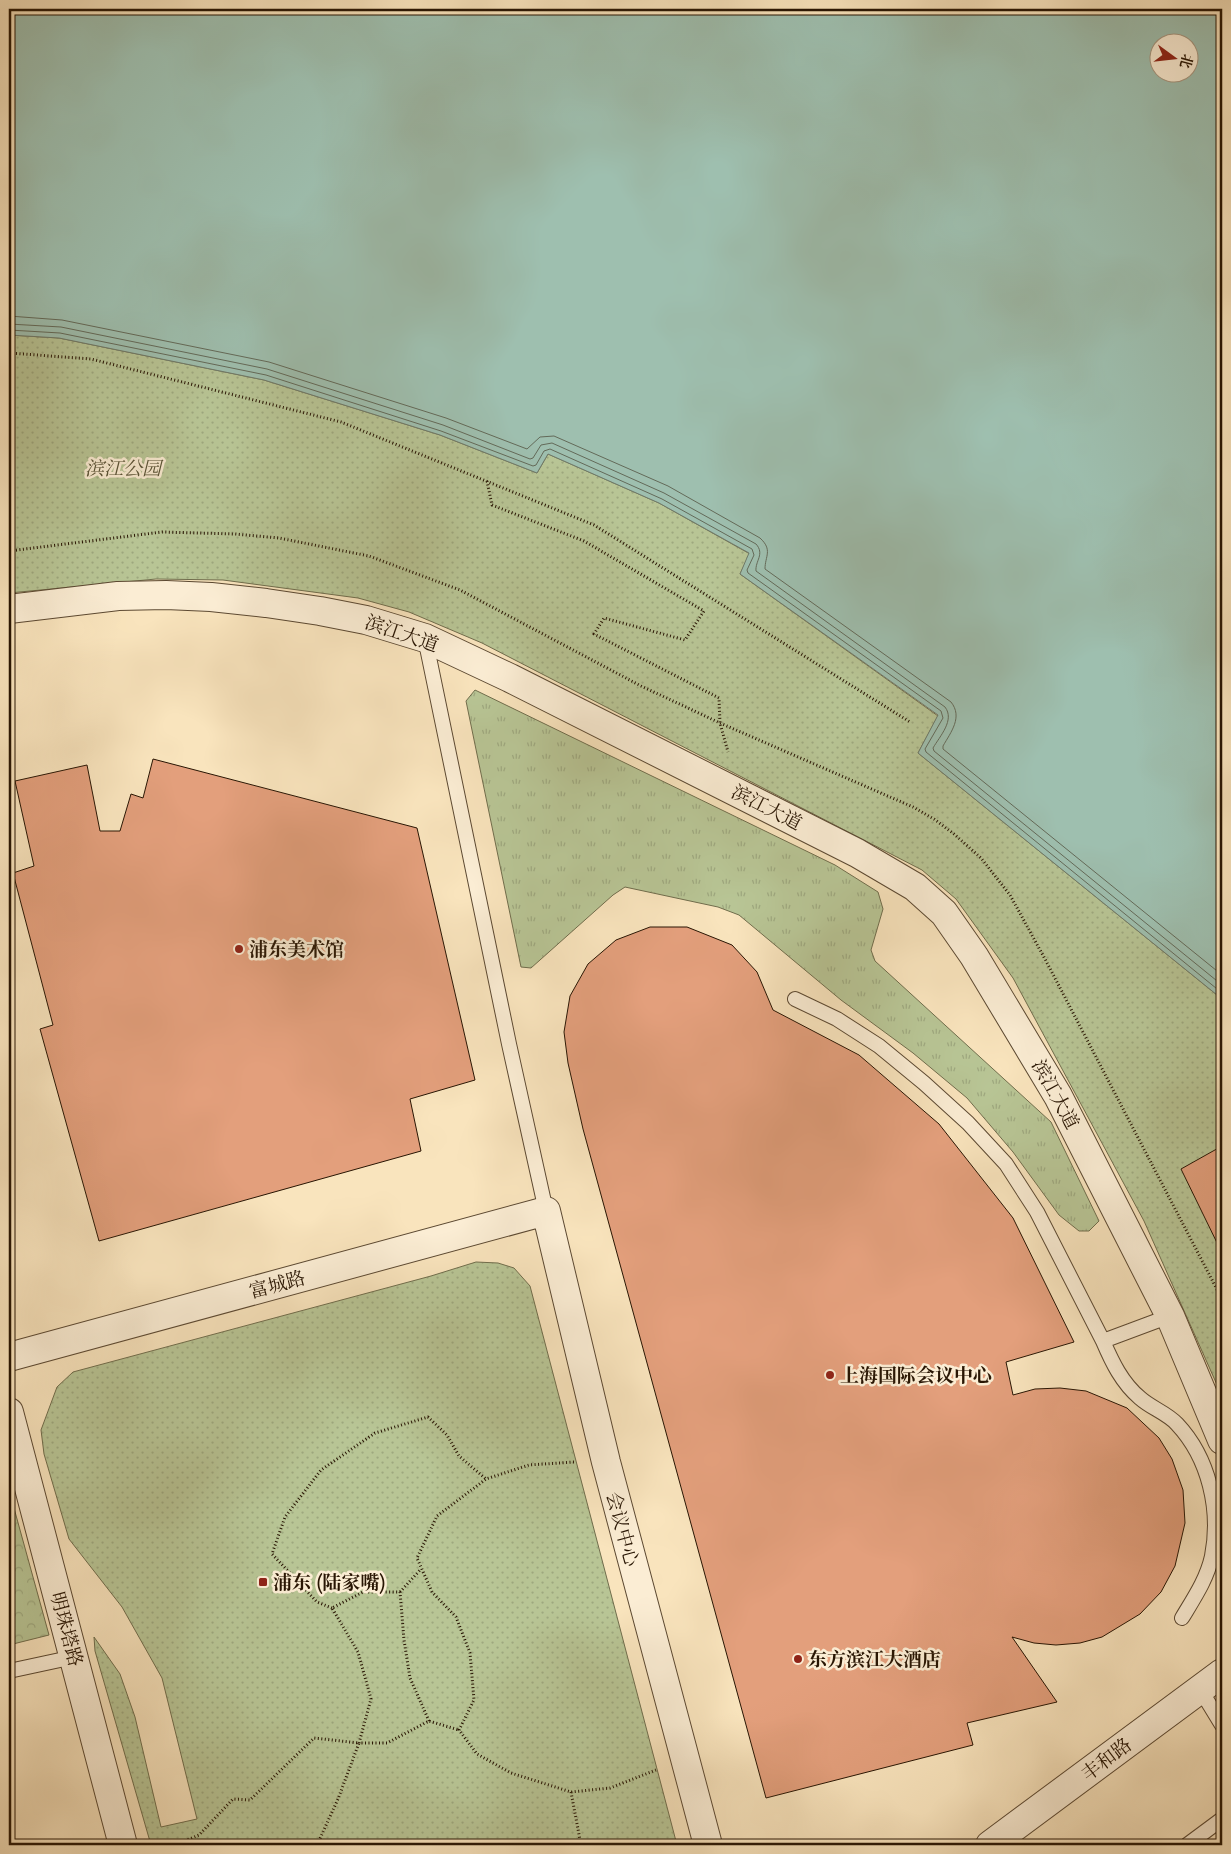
<svg xmlns="http://www.w3.org/2000/svg" width="1231" height="1854" viewBox="0 0 1231 1854" font-family="Cardo,'Noto Serif SC',serif">
  <style>
    .grass { fill: url(#grass-tufts); stroke: #706d4c }
    .forest { fill: url(#forest-crowns); stroke: #706d4c }
    .park { fill: url(#park-dots); stroke: #706d4c }
    .water { fill: #9ebfaf; stroke: #6f7b6a; fill-rule: evenodd }
    .lines { fill: none; stroke-linecap: round; stroke-linejoin: round }
    .shore { stroke: #636a59; stroke-width: 1 }
    .building { fill: #e39f7c; stroke: #281503 }
    .lane-casing { stroke: #5c4932; stroke-width: 16 }
    .street-casing { stroke: #5c4932; stroke-width: 30 }
    .path { stroke: #281503; stroke-width: 3; stroke-dasharray: 1 2.5; stroke-linecap: butt }
    .lane { stroke: #fbedd4; stroke-width: 14 }
    .street { stroke: #fbedd4; stroke-width: 28 }
    .poi-dot { fill: #8f2418; stroke: #fbedd4; stroke-width: 2 }
    .labels { text-anchor: middle; stroke-width: 5; stroke-linejoin: round; paint-order: stroke }
    .park-label { font-size: 19px; font-style: italic; fill: #5a5336; stroke: #fbedd4 }
    .street-label { font-size: 19px; fill: #281503; stroke: #fbedd4 }
    .poi-label { font-size: 19px; font-weight: bold; fill: #281503; stroke: #fbedd4; text-anchor: start }
  </style>
  <defs>
    <pattern id="grass-tufts" width="24" height="20" patternUnits="userSpaceOnUse" patternTransform="scale(1.25)"><rect width="24" height="20" fill="#b8c595"/><path d="M3 7l-1-3M5 7V3M7 7l1-3M15 17l-1-3M17 17v-4M19 17l1-3" fill="none" stroke="#9ea87f"/></pattern>
    <pattern id="forest-crowns" width="20" height="18" patternUnits="userSpaceOnUse" patternTransform="scale(1.25)"><rect width="20" height="18" fill="#b8c595"/><path d="M2 6a3 3 0 1 1 6 0M12 15a3 3 0 1 1 6 0" fill="none" stroke="#9ea87f"/></pattern>
    <pattern id="park-dots" width="8" height="8" patternUnits="userSpaceOnUse" patternTransform="scale(1.25)"><rect width="8" height="8" fill="#b8c595"/><path d="M2 2h.1M6 6h.1" fill="none" stroke="#9ea87f" stroke-width="1.8" stroke-linecap="round"/></pattern>
  </defs>
  <rect width="100%" height="100%" fill="#f9e4bd"/>
  <filter id="stains"><feTurbulence type="fractalNoise" baseFrequency=".004" numOctaves="4"/><feColorMatrix values="0 0 0 0 .2 0 0 0 0 .09 0 0 0 0 .02 0 0 0 .5 -.17"/></filter>
  <radialGradient id="worn" r=".72"><stop offset=".6" stop-color="#630" stop-opacity="0"/><stop offset="1" stop-color="#630" stop-opacity=".3"/></radialGradient>
  <path class="grass" d="M475,690L835,865L878,892L883,909L871,950L875,961L1051,1122L1099,1221L1089,1231H1079L1059,1215L1013,1152L967,1098L913,1053L841,1000L739,915L718,907L625,887L613,895L531,968L521,967L466,701Z"/>
  <path class="forest" d="M9,1490L49,1635L9,1645Z"/>
  <path class="park" d="M9,335L59,338L264,380L440,435L537,473L548,454L659,503L750,554L740,574L938,716L918,753L1222,999V1396L1144,1221L1013,978L956,899L922,870L482,643L409,612L358,598L223,580L156,579L9,593Z
    M476,1262L498,1263L514,1268L530,1286L677,1845H151L95,1651L94,1637L120,1674L135,1717L161,1827L197,1819L162,1678L122,1607L69,1539L44,1454L41,1430L57,1387L73,1372L431,1276Z"/>
  <path class="water" d="M9,9H1222V999L918,753L938,715L740,574L749,553L659,503L548,454L537,473L440,435L264,380L59,338L9,335ZM1158,42H1188V72H1158Z"/>
  <g class="lines">
    <path class="shore" d="M9,316L62,320L269,362L446,418L527,449L540,437L554,436L668,486L760,538C773,550 765,556 765,569L951,702C963,717 951,732 943,746V749L1222,975
      M9,324L61,327L267,369L443,425L530,459L533,458L541,445L552,443L664,493L756,544C765,554 755,561 756,571L945,707C955,720 940,736 933,748L934,751L1222,985
      M9,330L60,333L266,375L441,431L533,466L536,465L544,451L550,449L662,499L752,549L754,555L747,570L748,573L941,711L943,718L925,749L926,752L1222,993"/>
  </g>
  <path class="building" d="M153,759L417,828L475,1080L410,1099L421,1151L99,1241L40,1029L53,1025L13,873L34,866L15,781L87,765L100,831H120L131,794L143,798Z
    M650,927H687L732,945L757,972L773,1010L859,1055L939,1124L1013,1218L1074,1342L1006,1362L1013,1395L1035,1389L1060,1388L1086,1391L1127,1408L1159,1438L1172,1459L1183,1490L1185,1523L1175,1566L1161,1592L1140,1614L1102,1637L1080,1643L1056,1645L1034,1643L1012,1637L1057,1702L967,1723L973,1745L766,1798L583,1129L568,1063L564,1032L570,996L588,964L616,940Z
    M1222,1146V1253L1181,1169Z"/>
  <g class="lines">
    <defs>
      <path id="lane" d="M425,638L509,1044L546,1211
        M795,999L837,1019L879,1046L924,1083L968,1123L1006,1164L1037,1212L1103,1341L1170,1316
        M1103,1341C1112,1362 1122,1383 1140,1398C1151,1408 1167,1413 1177,1424C1209,1458 1221,1510 1212,1556C1207,1579 1194,1598 1182,1618
        M9,1671L74,1657
        M1200,1689L1222,1725
        M1187,1845L1222,1819"/>
      <path id="street" d="M9,609L118,596L166,595L211,597L266,603L320,611L366,620L425,638L510,678L857,853L915,887L944,913L974,956L1058,1096L1170,1316L1222,1440
        M9,1357L546,1211L606,1462L708,1845
        M9,1412L123,1845
        M990,1845L1222,1673"/>
    </defs>
    <use href="#lane" class="lane-casing"/>
    <use href="#street" class="street-casing"/>
    <path class="path" d="M9,353L91,359L341,422L594,525L910,722
      M487,481L492,505L584,541L704,611L685,640L604,618L594,634L719,698L720,723L728,752
      M9,551L162,532L235,534L279,538L369,556L460,590L641,686L720,723L913,807L934,819L954,834L981,858L1010,895L1045,959L1222,1299
      M574,1462L529,1465L486,1479L437,1516L417,1558L432,1592L456,1617L470,1653L474,1700L459,1730L477,1754L511,1773L571,1792L610,1788L656,1770
      M400,1592L421,1569
      M332,1608L317,1602L272,1554L285,1517L321,1470L375,1433L428,1417L447,1435L459,1456L486,1479
      M429,1721L410,1678L404,1640L400,1592H363L332,1608L358,1652L371,1699L359,1743H387L429,1721L459,1730
      M571,1792L581,1845
      M175,1845L199,1835L233,1799L250,1800L314,1738L359,1743L338,1799L317,1845"/>
    <use href="#lane" class="lane"/>
    <use href="#street" class="street"/>
  </g>
  <g class="poi-dot">
    <circle cx="239" cy="949" r="5"/>
    <circle cx="830" cy="1375" r="5"/>
    <rect x="258" y="1577" width="10" height="10" rx="2.5"/>
    <circle cx="798" cy="1659" r="5"/>
  </g>
  <g class="labels">
    <g class="park-label">
      <text x="123" y="475">滨江公园</text>
    </g>
    <g class="street-label">
      <text transform="translate(402 633) rotate(19)" y="7">滨江大道</text>
      <text transform="translate(767 807) rotate(27)" y="7">滨江大道</text>
      <text transform="translate(1056 1094) rotate(61)" y="7">滨江大道</text>
      <text transform="translate(277 1284) rotate(-15)" y="7">富城路</text>
      <text transform="translate(623 1529) rotate(75)" y="7">会议中心</text>
      <text transform="translate(67 1629) rotate(75)" y="7">明珠塔路</text>
      <text transform="translate(1106 1759) rotate(-37)" y="7">丰和路</text>
    </g>
    <g class="poi-label">
      <text x="249" y="956">浦东美术馆</text>
      <text x="840" y="1382">上海国际会议中心</text>
      <text x="273" y="1589">浦东 (陆家嘴)</text>
      <text x="808" y="1666">东方滨江大酒店</text>
    </g>
  </g>
  <rect width="1231" height="1854" fill="none" stroke="#f9e4bd" stroke-width="30"/>
  <rect x="10" y="10" width="1211" height="1834" fill="none" stroke="#281503" stroke-width="2.5"/>
  <rect x="15" y="15" width="1201" height="1824" fill="none" stroke="#281503"/>
  <g transform="translate(1174 58) rotate(105)"><circle r="24" fill="#fbedd4" stroke="#a79780"/>
  <path d="M0-4L9 19L0 12L-9 19Z" fill="#8f2418"/>
  <text y="-8" font-size="14" font-weight="bold" text-anchor="middle" fill="#281503">北</text>
  </g>
  <rect width="100%" height="100%" filter="url(#stains)"/>
  <rect width="100%" height="100%" fill="url(#worn)"/>
</svg>
